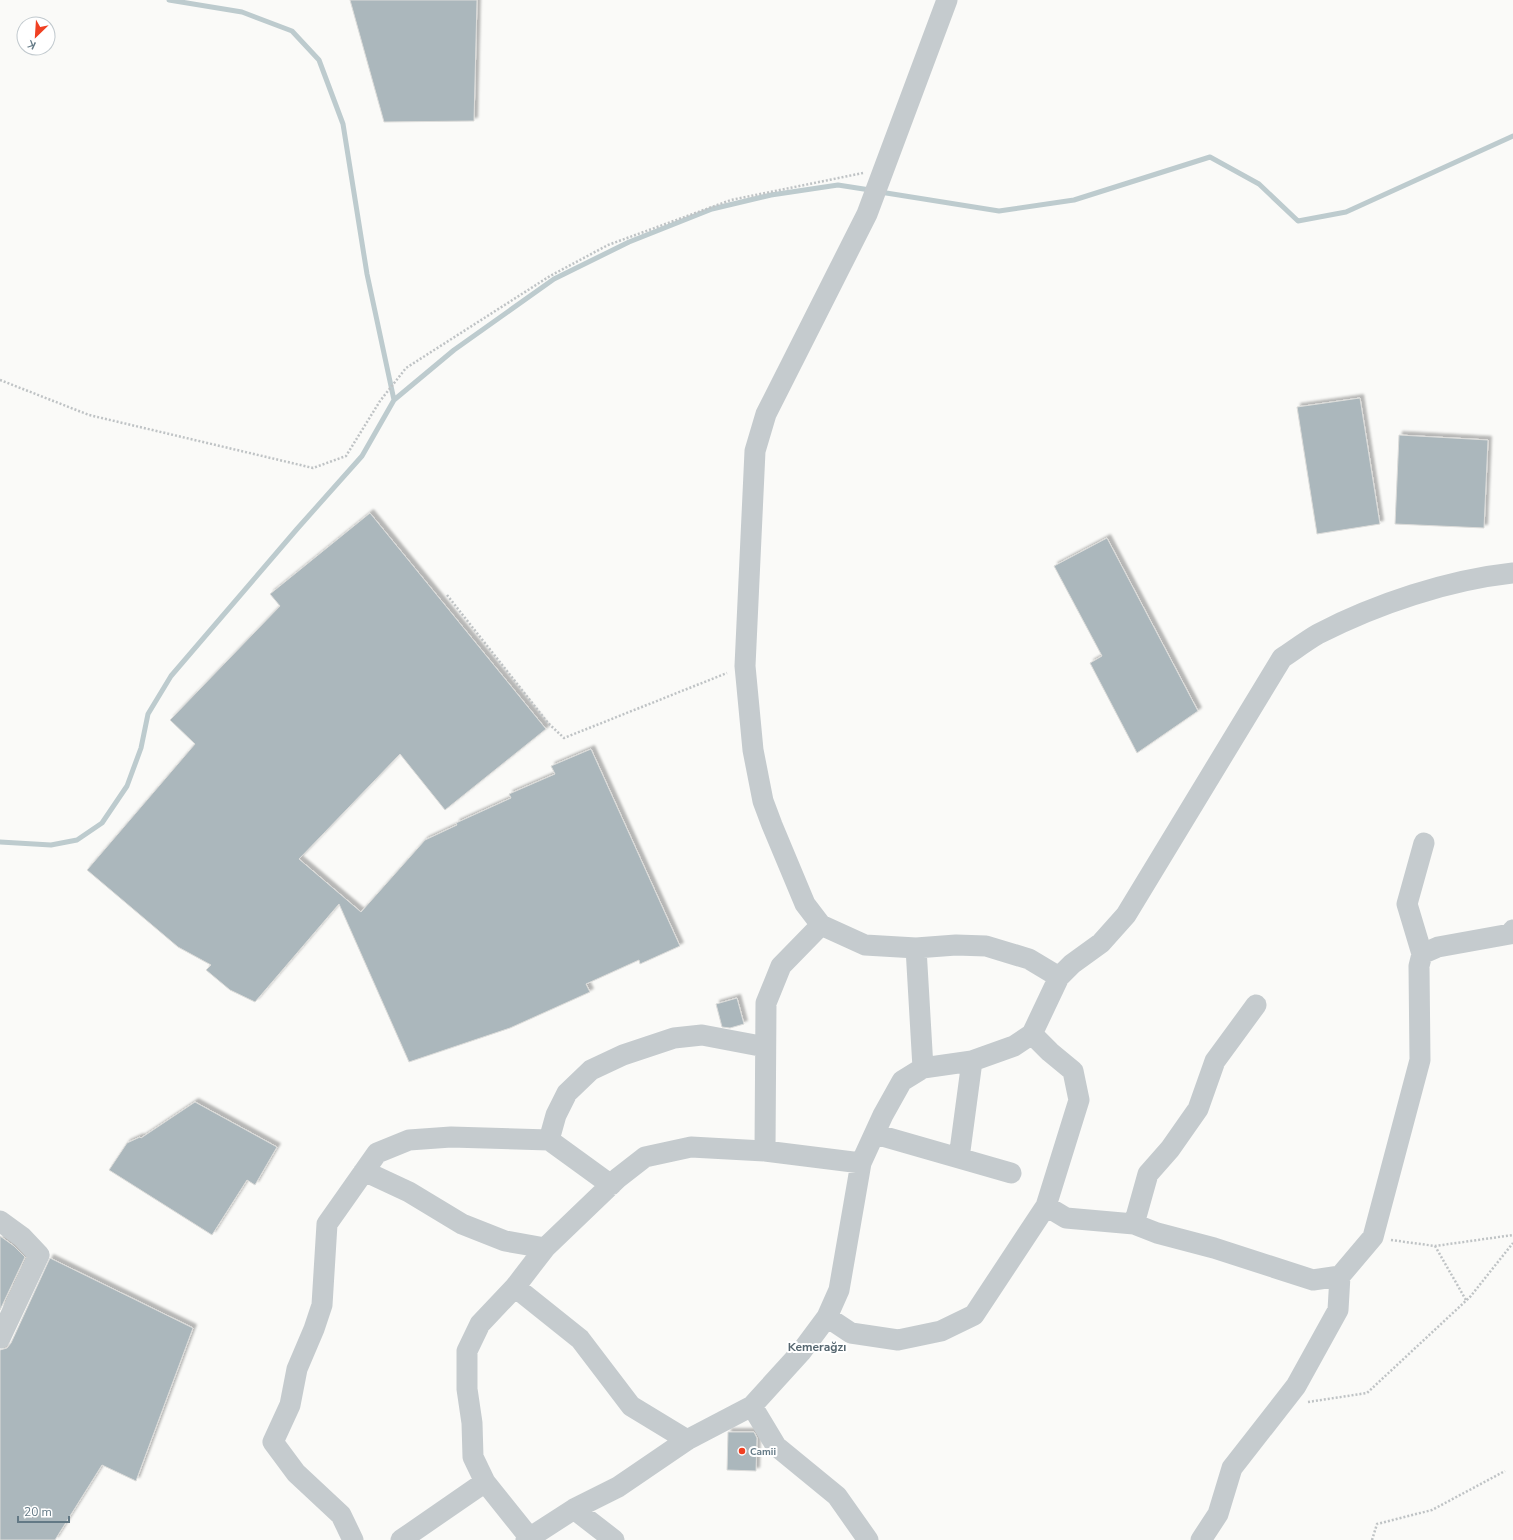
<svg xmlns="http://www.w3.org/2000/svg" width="1513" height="1540" viewBox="0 0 1513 1540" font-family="'Nunito Sans',sans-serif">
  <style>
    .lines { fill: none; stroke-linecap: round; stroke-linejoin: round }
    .stream { stroke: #bdcbce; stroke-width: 5 }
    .building { fill: #abb7bc; stroke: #dcdcda; filter: url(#shadow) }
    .path { stroke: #bfc3c5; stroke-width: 2.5; stroke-dasharray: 2 2; stroke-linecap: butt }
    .minor { stroke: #c5cbce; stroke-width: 21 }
    .poi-dot { fill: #f04022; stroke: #fff; stroke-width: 1.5 }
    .labels { text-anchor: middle; stroke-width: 4; stroke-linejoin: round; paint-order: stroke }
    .poi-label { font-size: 10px; font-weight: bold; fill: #637985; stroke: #fff; text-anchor: start }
    .quarter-label { font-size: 12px; font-weight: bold; fill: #55666f; stroke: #fff }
  </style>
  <defs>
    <filter id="shadow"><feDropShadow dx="3.5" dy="-3.5" stdDeviation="1" flood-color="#0004"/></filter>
  </defs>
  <rect width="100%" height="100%" fill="#fafaf8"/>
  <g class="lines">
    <path class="stream" d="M169,0L242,12L292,31L319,60L343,124L367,274L394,400
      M880,192L999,211L1074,200L1210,157L1259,184L1298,221L1346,212L1513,136
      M0,842L51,845L77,840L102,823L127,786L141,748L148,714L171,676L297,529L362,456L394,400L454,350L554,279L629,242L712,209L771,195L838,185L870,190"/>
  </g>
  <path class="building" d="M350,0H477L474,121L384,122Z
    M1360,398L1380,524L1317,534L1297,407Z
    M1399,435L1488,440L1484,528L1395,524Z
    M370,513L546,729L445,810L400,754L299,859L361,912L425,840L457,825L456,823L511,798L509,794L555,774L551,766L591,749L680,946L640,964L639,960L586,984L590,992L510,1028L409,1062L339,904L255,1002L230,990L206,970L211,965L178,947L87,870L195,744L170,720L280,606L270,594Z
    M1107,538L1198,711L1137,753L1090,663L1102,656L1054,566Z
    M737,998L744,1024L730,1028L722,1027L716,1004Z
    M195,1102L277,1147L255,1185L247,1180L212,1235L109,1170L127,1143L140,1137L141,1138Z
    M0,1236L14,1246L25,1257L0,1310Z
    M50,1258L193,1328L136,1481L102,1465L55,1540H0V1350L7,1348L11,1343Z
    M728,1432H754L757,1438L756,1471L727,1470Z"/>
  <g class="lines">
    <path class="path" d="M0,380L89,415L313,468L346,456L380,401L406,368L550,276L608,245L731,200L863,173
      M447,595L548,723L564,738L727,673
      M1391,1240L1435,1246L1513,1235
      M1435,1246L1466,1300
      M1308,1402L1367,1393L1470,1297L1513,1243
      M1372,1540L1377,1524L1432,1510L1505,1471"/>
    <path class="minor" d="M947,0L867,214L766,414L755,451L745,666L753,750L763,801L772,825L805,904L821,925L865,945L916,948L956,945L986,946L1029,959L1059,977
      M916,948L923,1068
      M1422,954L1407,904L1424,843
      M1032,1034L1050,1052L1073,1071L1079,1100L1046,1206L1066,1218L1134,1224L1157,1233L1214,1248L1313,1280L1340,1276L1373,1237L1420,1060L1419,966L1422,954L1438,947L1510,934L1513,930
      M875,1134L1011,1173
      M549,1140L556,1115L567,1093L591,1070L623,1055L674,1038L702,1035L765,1047
      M765,1151L766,1003L781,966L821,925
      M959,1158L972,1061
      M364,1171L409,1192L462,1224L505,1241L545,1248L618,1178L645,1157L691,1147L765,1151L861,1163
      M0,1221L22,1237L39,1255L0,1338
      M1134,1224L1148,1174L1170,1149L1198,1109L1215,1061L1256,1005
      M515,1287L580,1339L631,1406L687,1440
      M827,1317L851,1333L898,1340L941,1331L974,1315L1046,1206
      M752,1406L776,1446L837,1496L868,1540
      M574,1509L614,1540
      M529,1537L485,1482L473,1457L472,1423L467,1389V1351L480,1324L515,1287L545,1248
      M353,1540L341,1515L296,1473L273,1442L290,1405L297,1369L314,1329L322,1305L327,1224L377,1153L409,1140L451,1137L549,1140L611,1185
      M401,1540L485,1482
      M526,1540L574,1509L618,1487L687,1440L752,1406L801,1352L827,1317L839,1290L861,1163L883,1115L902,1081L923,1068L972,1061L1014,1046L1032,1034L1059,977L1072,964L1101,943L1126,915L1282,658C1294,650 1306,641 1318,634C1376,604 1448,580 1513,573
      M1201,1540L1218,1514L1232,1468L1296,1386L1338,1310L1340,1276"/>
  </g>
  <circle class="poi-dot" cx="742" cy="1451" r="4"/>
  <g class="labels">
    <g class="poi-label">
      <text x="750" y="1455">Camii</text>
    </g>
    <g class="quarter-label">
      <text x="817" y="1351">Kemerağzı</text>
    </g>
  </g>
  <g transform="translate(36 36) rotate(205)"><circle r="19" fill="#ffffff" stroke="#c1c9ce"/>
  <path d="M0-3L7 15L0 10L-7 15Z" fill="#f04022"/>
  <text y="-6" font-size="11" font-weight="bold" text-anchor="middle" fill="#637985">K</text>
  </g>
  <path d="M18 1516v6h51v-6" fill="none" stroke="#637985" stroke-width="2"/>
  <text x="24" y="1516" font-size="12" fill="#637985" stroke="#ffffff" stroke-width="3" paint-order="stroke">20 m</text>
</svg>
